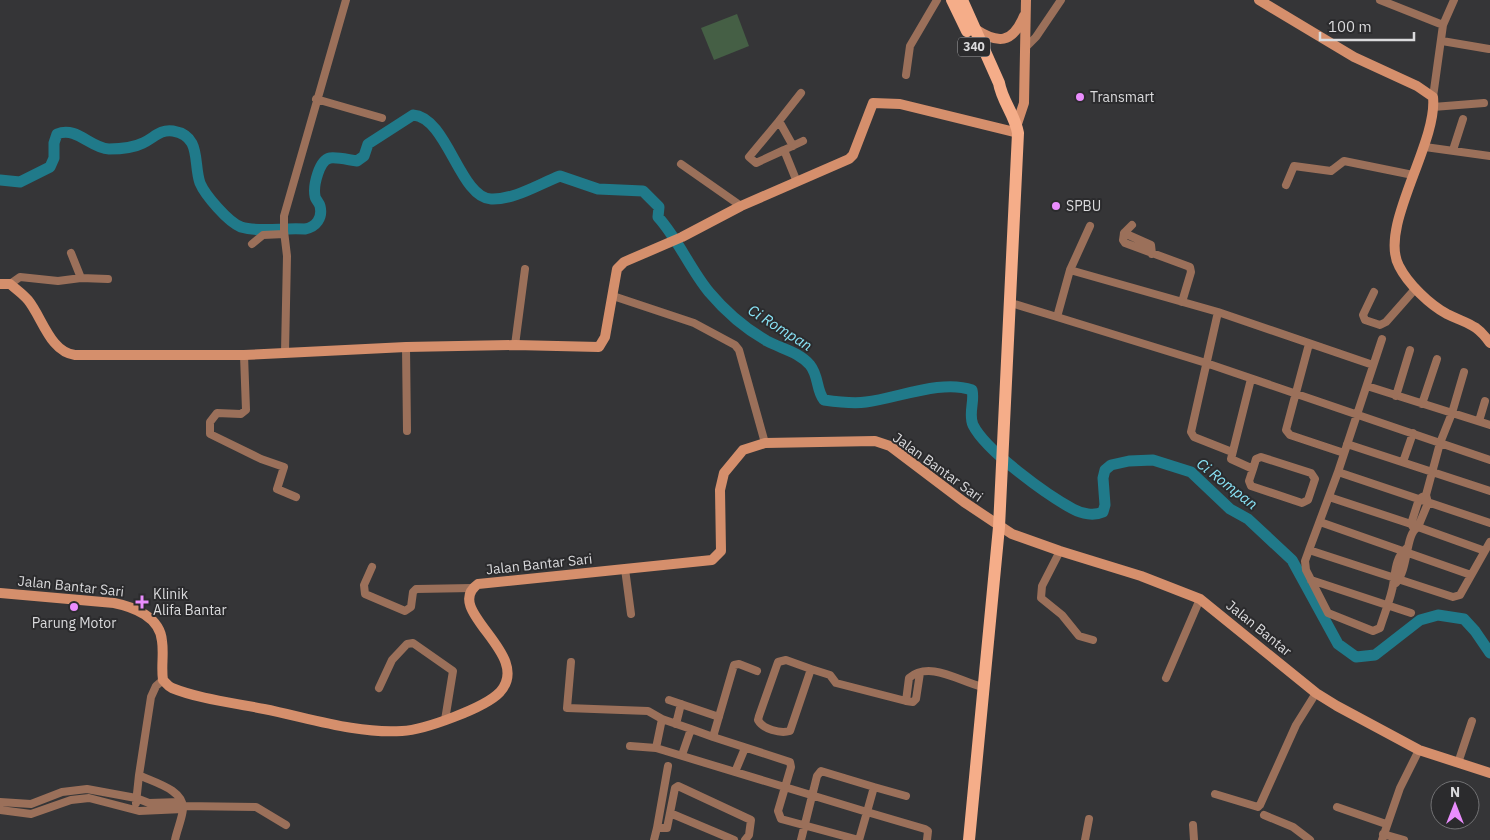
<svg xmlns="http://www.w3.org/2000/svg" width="1490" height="840" viewBox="0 0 1490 840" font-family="'IBM Plex Sans',sans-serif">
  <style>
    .green { fill: #455f45 }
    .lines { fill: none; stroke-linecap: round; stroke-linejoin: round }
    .river { stroke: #207a8a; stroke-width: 11 }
    .street { stroke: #9b705a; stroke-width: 8 }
    .secondary { stroke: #d58f6c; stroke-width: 10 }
    .primary { stroke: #f5ad89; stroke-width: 12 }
    .poi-dot { fill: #ea8dfd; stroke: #2b2b2d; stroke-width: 2 }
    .labels { text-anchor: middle; stroke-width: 4; stroke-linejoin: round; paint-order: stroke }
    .shield { fill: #2b2b2d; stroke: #a6a6a8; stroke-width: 1 }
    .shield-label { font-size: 12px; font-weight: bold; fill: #dadadc }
    .poi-label { font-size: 14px; fill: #dadadc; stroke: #2b2b2d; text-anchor: start }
    .street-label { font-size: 14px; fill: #dadadc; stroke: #2b2b2d }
    .water-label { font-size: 15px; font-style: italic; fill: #89e4f7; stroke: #2b2b2d }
  </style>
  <rect width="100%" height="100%" fill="#353537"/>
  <path class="green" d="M737,14L749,46L714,60L701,28Z"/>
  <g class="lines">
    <path class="river" d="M0,180L20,182L50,167L54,158V143L57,134C77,126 90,148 109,149C121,149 133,148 143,143C154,138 160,129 173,131C202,136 193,163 200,183C205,195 228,222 241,227C260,233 285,227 305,229C316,227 323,218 320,206C319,202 315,199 315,196C313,186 319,160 330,158C338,157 349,160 357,161L364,156L368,144L413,115C447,117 460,198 491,199C514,200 539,184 560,176L598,189L643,191L659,207L658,217C678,239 690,269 709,292C725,311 746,329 767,341C782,349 799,352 810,365C819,376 816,390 824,400C838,402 853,404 866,402C898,398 942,379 972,390C975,401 968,414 973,425C986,451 1047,495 1073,509C1082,514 1094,516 1103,512L1105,505L1103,478L1105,470L1111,465L1129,461L1153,460L1191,472L1230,509L1248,519L1292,560L1338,644L1356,657L1375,655L1420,620L1438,615L1464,619L1475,631L1490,653"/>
    <path class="street" d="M1380,0L1443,25
      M1442,41L1489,49
      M1025,48L1036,37L1061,0
      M906,75L910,46L937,0
      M1433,97L1443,25L1454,0
      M316,99L382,118
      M1433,107L1484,103
      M779,121L749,157L756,163L784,150
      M793,146L779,121L801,93
      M1425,147L1490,156
      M1453,150L1463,119
      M681,164L741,206
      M797,182L784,150L803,141
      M1286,185L1294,166L1331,171L1344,161L1413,175
      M1132,225L1124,233L1123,240L1125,243L1190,267L1191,272L1182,302
      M1090,226L1070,270L1057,317L1206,363L1440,443L1452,413L1464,372
      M1124,233L1151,245L1152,254
      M252,244L263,235L284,234
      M71,253L81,278
      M1070,270L1218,312L1191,432L1194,437L1232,452
      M10,284L20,277L58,281L81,278L108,279
      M1374,292L1363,315L1365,320L1380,325L1386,322L1416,288
      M613,296L694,323L735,345L739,350L765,443
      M1011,303L1057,317
      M1218,312L1373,365
      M1309,344L1286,430L1290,435L1344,453
      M515,345L525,269
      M406,347L407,431
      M285,352L287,256L284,231V216L346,0
      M244,355L246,410L241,414L217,413L210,422V434L261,459L284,467L277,489L296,497
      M1251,379L1231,459L1253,469L1249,481L1251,486L1302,503L1308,500L1315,479L1311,473L1261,457L1256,459L1253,469
      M1367,386L1490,425
      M1396,396L1410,350
      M1422,404L1437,359
      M1479,421L1485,401
      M1347,444L1490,491
      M1403,462L1413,433
      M1338,472L1382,339
      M1329,497L1411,524
      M1320,522L1471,575
      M1490,523L1338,472L1309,550L1453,597L1460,595L1490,542
      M1413,527L1411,524L1419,499L1422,497
      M1418,527L1485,551
      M1309,550L1305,561L1306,570L1328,613L1373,631L1380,628C1384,615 1389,603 1392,590C1396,576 1393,559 1407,548
      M1060,551L1042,586L1041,598L1062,615L1079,636L1093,640
      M372,567L364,585L365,594L405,611L411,607L413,592L416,589L472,588
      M625,569L631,614
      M1311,580L1411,613
      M1396,583C1409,568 1405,534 1418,527L1428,503L1426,495L1440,443L1490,460
      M571,662L567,708L648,711L662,719L691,729
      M811,669L786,660L778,662L759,716L758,720C763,729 780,734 790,731L811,669L830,675L836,683L906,701L909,678C930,660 960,682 983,687
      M757,671L739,664L734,665L713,737L790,762L791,767L778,811L781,819L859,840
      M1166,678L1200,599
      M163,680L156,686L151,697L139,775C152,782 184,789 183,809C182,819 177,830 175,840
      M379,688L392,660L407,644L413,643L453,671L445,720
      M669,700L719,717
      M906,701L913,702L916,699L920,673
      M662,719L656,748L867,812L859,840
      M676,724L681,704
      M630,746L656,748
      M682,755L691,729L713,737
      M1458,763L1472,721
      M735,772L745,748
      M874,787L906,796
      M1215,794L1258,807L1260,805L1296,725L1316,693
      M0,802L31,804L62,792L87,789L136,798L149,803L180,802
      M136,803L139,775
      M182,806L256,807L286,825
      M1337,807L1386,824
      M0,810L31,814L71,800L89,798L139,811L183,809
      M670,813L734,840
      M1264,815L1293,827L1310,840
      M1193,825L1194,840
      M657,828L668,766
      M1383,834L1404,840
      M654,840L657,828H667L675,788L678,786L751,820L749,835L745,840
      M801,840L817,776L821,771L874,787L867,812L925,829L928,831L927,840
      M1085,840L1089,819
      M1382,840L1400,788L1419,750"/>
    <path class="secondary" d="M1259,0L1354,57L1417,86L1433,97C1438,143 1378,227 1399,266C1408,284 1430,305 1447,314C1467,324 1476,323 1490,343
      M975,29C998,44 1012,44 1024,16
      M1017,124L1024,103L1026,0
      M0,284H10C16,289 23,294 28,300C42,317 50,352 75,355H244L406,347L515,345L599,347L605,337L617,269L624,262L682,237L741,206L849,159L853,155L873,103L900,104L1018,133
      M0,593L114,603C134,607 160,617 162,641C164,654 161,667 163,680C166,683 168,686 172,688C199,699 235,703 264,709C309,718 357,734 402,731C424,730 485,708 500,692C534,654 441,610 478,584L712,560L721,551L720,490L724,473L743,450L765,443L875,441L890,446L964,502L1012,534L1060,551L1141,576L1200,599L1316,693L1337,706L1419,750L1490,773"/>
    <path class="primary" d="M952,0L967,31
      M962,0L999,83C1002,101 1015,115 1018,133L999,527L969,840"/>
  </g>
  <g class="poi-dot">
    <circle cx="1080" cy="97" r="5"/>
    <circle cx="1056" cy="206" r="5"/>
    <path d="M139.5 594.5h5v5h5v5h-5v5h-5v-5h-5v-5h5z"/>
    <circle cx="74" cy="607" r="5"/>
  </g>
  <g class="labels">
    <rect class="shield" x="958" y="37.5" width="32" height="19" rx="4"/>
    <g class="shield-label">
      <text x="974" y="51">340</text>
    </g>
    <g class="poi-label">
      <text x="1090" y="102">Transmart</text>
      <text x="1066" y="211">SPBU</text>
      <text x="153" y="599">Klinik<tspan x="153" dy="16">Alifa Bantar</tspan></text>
      <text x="74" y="628" text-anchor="middle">Parung Motor</text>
    </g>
    <g class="street-label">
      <text transform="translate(938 467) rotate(36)" y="5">Jalan Bantar Sari</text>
      <text transform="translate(539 564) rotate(-6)" y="5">Jalan Bantar Sari</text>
      <text transform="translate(71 586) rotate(6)" y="5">Jalan Bantar Sari</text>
      <text transform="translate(1259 628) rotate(39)" y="5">Jalan Bantar</text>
    </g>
    <g class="water-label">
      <text transform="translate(780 328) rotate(32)" y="5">Ci Rompan</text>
      <text transform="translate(1227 484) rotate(38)" y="5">Ci Rompan</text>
    </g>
  </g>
  <g transform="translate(1455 805)"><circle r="24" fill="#2b2b2d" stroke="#717173"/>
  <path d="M0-4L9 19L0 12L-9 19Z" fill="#ea8dfd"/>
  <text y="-8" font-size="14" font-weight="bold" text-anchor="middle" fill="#dadadc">N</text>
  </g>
  <path d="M1320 32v8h94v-8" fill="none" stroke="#dadadc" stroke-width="2.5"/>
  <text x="1328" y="32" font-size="15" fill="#dadadc" stroke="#2b2b2d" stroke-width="4" paint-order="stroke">100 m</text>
</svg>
